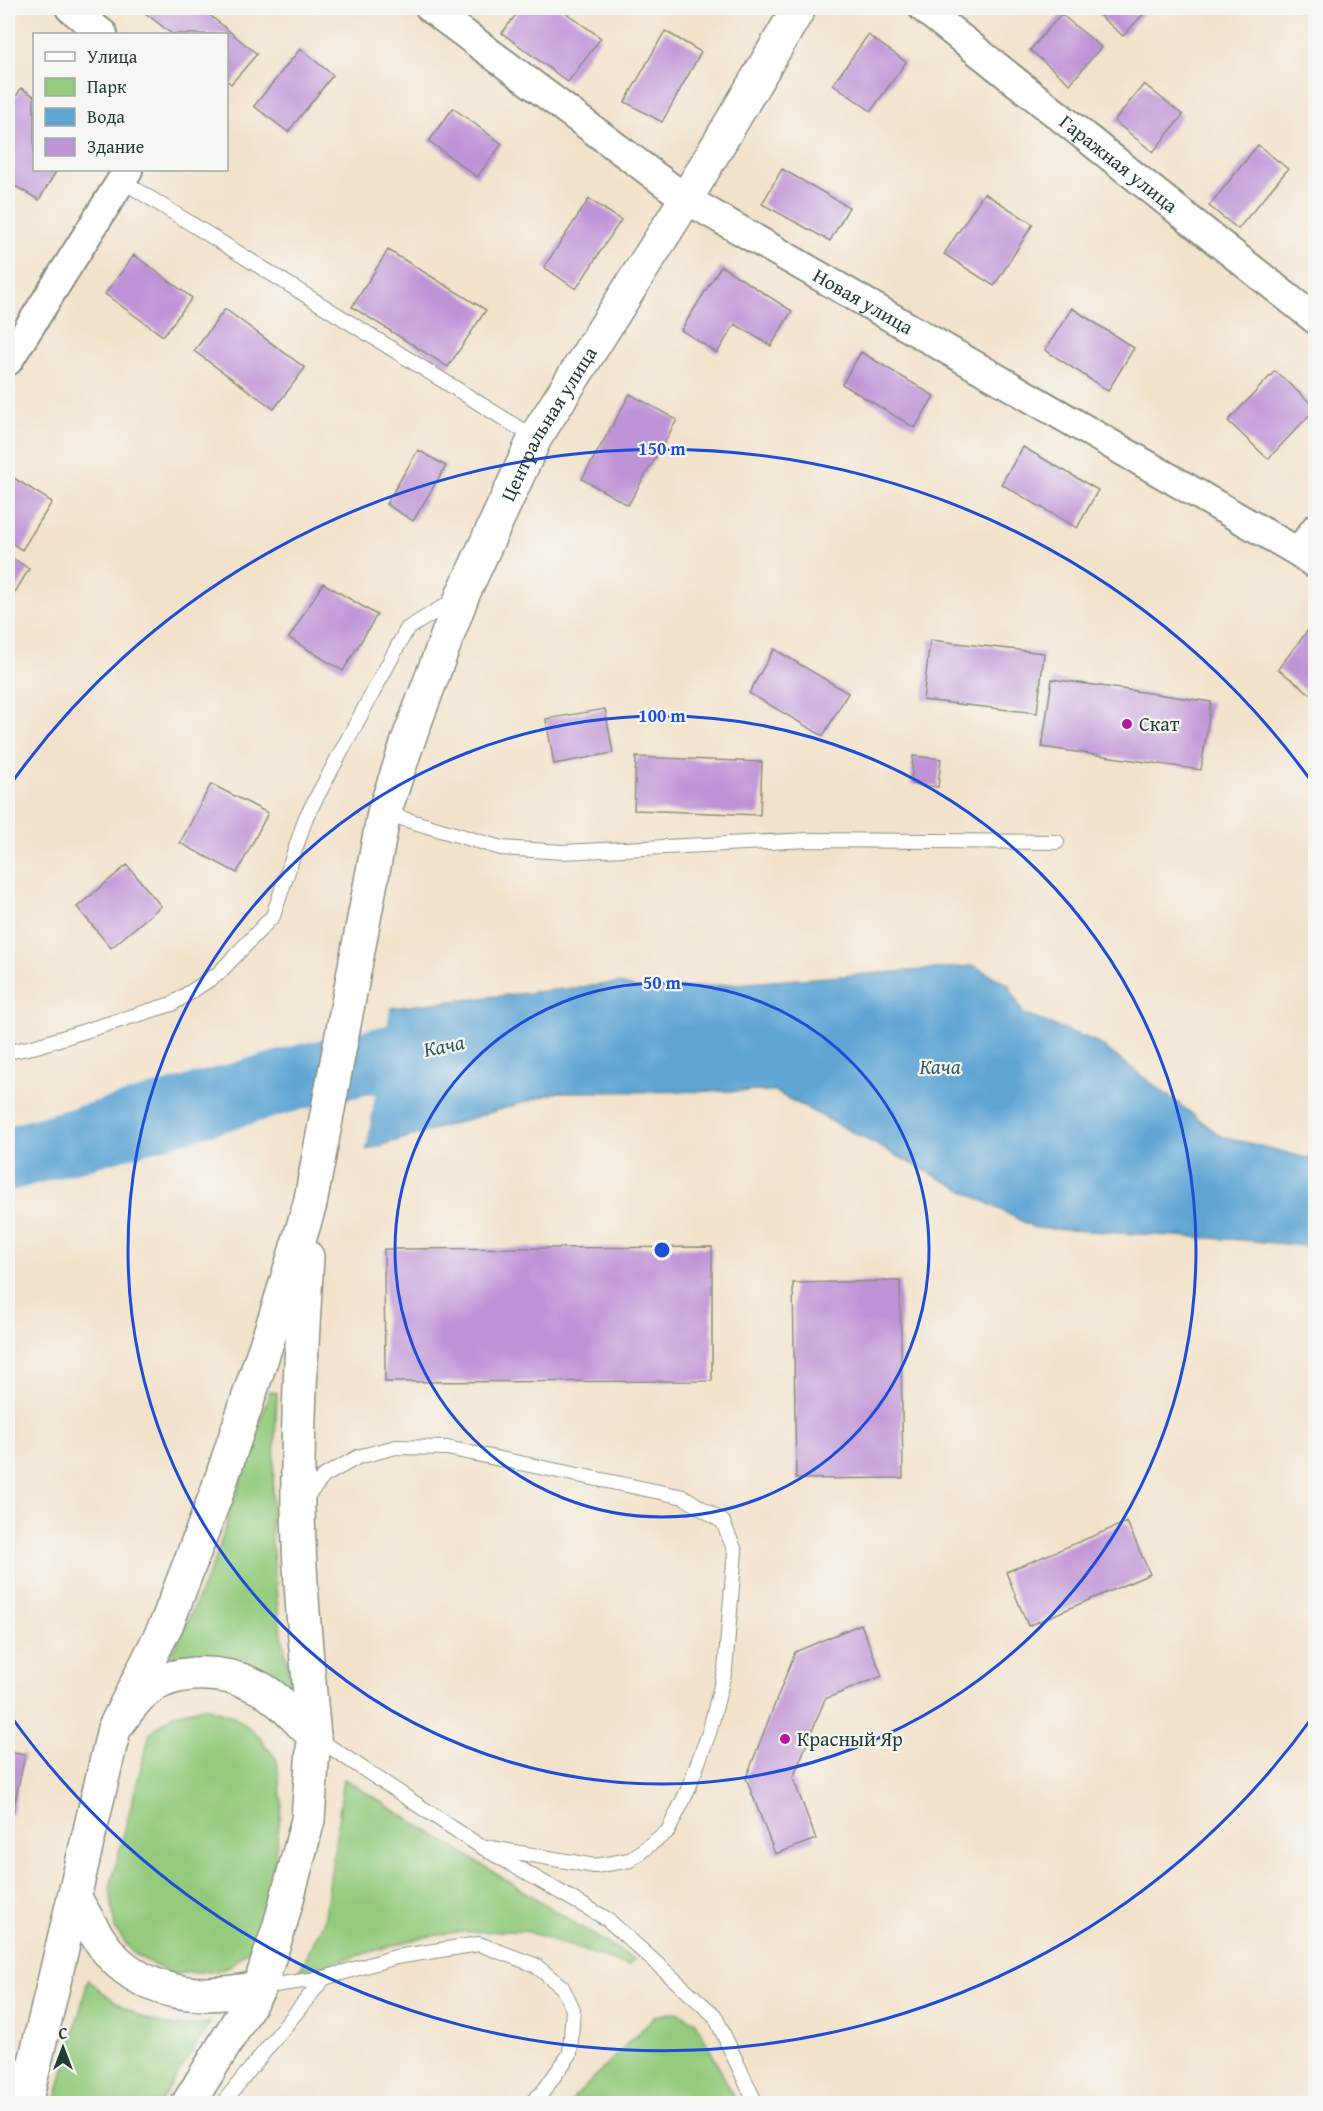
<svg xmlns="http://www.w3.org/2000/svg" width="1323" height="2111" viewBox="0 0 1323 2111" font-family="'Gentium Book Plus',serif">
  <style>
    .green { fill: #93ca7c; stroke: #598458; stroke-width: 1.5 }
    .water { fill: #5ea5d4; stroke: #3e7184; stroke-width: 1.5 }
    .pier { fill: #f3e2cb }
    .lines { fill: none; stroke-linecap: round; stroke-linejoin: round }
    .river { stroke: #5ea5d4; stroke-width: 64 }
    .building { fill: #bf93d7 }
    .service-casing { stroke: #899080; stroke-width: 16 }
    .minor-casing { stroke: #899080; stroke-width: 32 }
    .tertiary-casing { stroke: #899080; stroke-width: 36 }
    .service { stroke: #fff; stroke-width: 14 }
    .minor { stroke: #fff; stroke-width: 28 }
    .tertiary { stroke: #fff; stroke-width: 33 }
    .ring { fill: none; stroke: #1d4ed8; stroke-width: 3 }
    .poi-dot { fill: #b5179e; stroke: #f6f6f2; stroke-width: 2 }
    .labels { text-anchor: middle; stroke-width: 4.5; stroke-linejoin: round; paint-order: stroke }
    .street-label { font-size: 20px; fill: #1f3d34; stroke: #f6f6f2 }
    .poi-label { font-size: 20px; fill: #1f3d34; stroke: #f6f6f2; text-anchor: start }
    .water-label { font-size: 21px; font-style: italic; fill: #325c64; stroke: #f6f6f2 }
    .centre { fill: #1d4ed8; stroke: #f6f6f2; stroke-width: 3 }
    .ring-label { font-size: 18px; text-anchor: middle; font-weight: bold; fill: #1d4ed8; stroke: #f6f6f2; stroke-width: 4.5; stroke-linejoin: round; paint-order: stroke }
  </style>
  <rect width="100%" height="100%" fill="#f6f6f2"/>
  <filter id="ink" filterUnits="userSpaceOnUse"><feTurbulence type="fractalNoise" baseFrequency=".0167" numOctaves="2"/><feDisplacementMap in="SourceGraphic" scale="12" xChannelSelector="R" yChannelSelector="G"/><feConvolveMatrix kernelMatrix="1 2 1 2 8 2 1 2 1" color-interpolation-filters="sRGB"/></filter>
  <filter id="wash" filterUnits="userSpaceOnUse"><feTurbulence type="fractalNoise" baseFrequency=".008" numOctaves="4" result="noise"/><feDisplacementMap in="SourceGraphic" scale="24" xChannelSelector="R" yChannelSelector="G"/><feGaussianBlur stdDeviation="1.35" result="paint"/><feColorMatrix in="noise" values="0 0 0 0 0 0 0 0 0 0 0 0 0 0 0 0 0 1.4 0 .05"/><feComposite in="paint" operator="in"/></filter>
  <g filter="url(#wash)">
    <rect width="100%" height="100%" fill="#f3e2cb"/>
    <path class="green" d="M270,1391L277,1393L271,1532L279,1620L292,1686C239,1656 229,1656 169,1661L215,1560Z
      M204,1707L234,1716L256,1733L277,1760L282,1803L266,1919L247,1951L231,1965L216,1971L171,1974L134,1954L115,1929L110,1887L150,1733L174,1714Z
      M344,1779L634,1960L628,1966L526,1931L457,1932L419,1938L299,1972L324,1921Z
      M88,1980C111,2000 144,2025 176,2026C187,2027 199,2024 210,2023L160,2103H55Z
      M677,2012L696,2022L737,2103H569L655,2016Z"/>
    <path class="water" d="M974,966L1009,985L1023,1014L1097,1042L1221,1136L1315,1160V1247L1245,1240L1035,1228L774,1091L558,1092L366,1150L390,1008L618,983L644,991Z"/>
    <path class="pier" d="M391,1005L366,1150L365,1153L363,1149L387,1008Z"/>
    <g class="lines">
      <path class="river" d="M8,1159L308,1075L469,1040"/>
    </g>
    <g id="blocks">
      <path class="building" d="M139,8H201L257,54L231,84L226,80V34H172Z
        M521,8H559L601,38L568,82L502,33Z
        M1091,8H1149L1123,36Z
        M1061,14L1101,47L1070,84L1030,50Z
        M665,31L701,52L662,122L625,102Z
        M868,35L906,62L871,111L833,84Z
        M300,49L333,75L288,132L254,106Z
        M1144,84L1183,115L1153,152L1114,121Z
        M21,88L34,96V170H57L39,200L8,182V111Z
        M453,108L502,144L477,177L429,141Z
        M1258,145L1288,169L1238,229L1209,206Z
        M782,169L849,207L830,241L762,204Z
        M984,193L1033,224L994,286L944,254Z
        M589,199L621,220L576,289L544,267Z
        M388,250L486,310L448,367L352,307Z
        M134,255L192,298L163,336L105,294Z
        M721,266L792,311L771,346L735,324L717,353L681,330Z
        M1072,308L1134,348L1108,391L1045,350Z
        M225,309L305,368L274,409L194,351Z
        M861,352L934,396L915,428L842,384Z
        M1275,371L1316,408L1268,459L1228,421Z
        M630,394L677,420L628,505L582,479Z
        M1023,447L1098,490L1077,528L1001,484Z
        M418,450L446,466L413,521L386,504Z
        M14,478L52,502L22,550L8,541V487Z
        M8,555L29,569L8,604Z
        M323,583L377,615L343,671L289,638Z
        M1316,620V698L1278,669Z
        M930,640L1044,653L1037,713L923,700Z
        M774,649L848,693L823,736L749,693Z
        M1052,679L1211,702L1201,770L1042,747Z
        M605,709L613,753L554,764L546,719Z
        M913,756L941,759L938,787L911,784Z
        M636,757L762,762L760,815L634,810Z
        M211,784L268,813L237,873L180,843Z
        M127,865L161,906L111,948L77,907Z
        M712,1247V1381L385,1382L384,1249Z
        M900,1281L903,1478L796,1479L793,1283Z
        M1127,1522L1150,1574L1028,1626L1006,1572Z
        M861,1624L882,1676L825,1699L793,1778L816,1839L775,1854L746,1778L795,1652Z
        M8,1752L25,1755L12,1815L8,1814Z"/>
    </g>
  </g>
  <g filter="url(#ink)">
    <use href="#blocks" fill-opacity="0" stroke="#899080" stroke-width="1.5"/>
    <g class="lines">
      <defs>
        <path id="service" d="M121,180L535,438
          M384,813L501,848L563,852L809,840L1057,842
          M8,1052L33,1047L172,1004L218,974L273,916L306,817L407,629L454,600
          M303,1501L324,1476L358,1457L396,1447L447,1448L684,1497L723,1522L735,1551L725,1670L709,1733L687,1792L668,1831L630,1860L595,1866L480,1846
          M315,1737L480,1846L607,1919L715,2016L756,2104
          M261,1987L324,1978L396,1957L479,1944L535,1965L562,1987L573,2009L570,2054L542,2093L530,2104
          M222,2104L324,1978"/>
        <g id="minor">
          <path d="M70,8L103,34"/>
          <path id="s1" d="M430,8L686,199L1298,552L1316,565"/>
          <path id="s2" d="M923,8L1316,320"/>
          <path d="M8,361L128,170"/>
          <path d="M1298,552L1316,528"/>
        </g>
        <g id="tertiary">
          <path d="M307,1257C302,1340 297,1424 298,1508C299,1584 307,1660 314,1736"/>
          <path id="s3" d="M114,1729L167,1623L216,1495L280,1303L310,1204L384,813L409,738L463,594L535,438L686,199L799,8"/>
          <path d="M25,2104L114,1729C123,1717 132,1702 143,1693C173,1667 224,1670 258,1687C279,1698 297,1719 314,1736L308,1820L280,1925L259,1988C208,1998 160,1999 119,1963C100,1946 87,1918 74,1897"/>
          <path d="M188,2104L259,1988"/>
        </g>
      </defs>
      <use href="#service" class="service-casing"/>
      <use href="#minor" class="minor-casing"/>
      <use href="#tertiary" class="tertiary-casing"/>
      <use href="#service" class="service"/>
      <use href="#minor" class="minor"/>
      <use href="#tertiary" class="tertiary"/>
    </g>
  </g>
  <g class="ring">
    <circle cx="662" cy="1250" r="267"/>
    <circle cx="662" cy="1250" r="534"/>
    <path d="M1314 1715A801 801 0 0 1 10 1715M10 785A801 801 0 0 1 1314 785"/>
  </g>
  <g class="poi-dot">
    <circle cx="1127" cy="724" r="6"/>
    <circle cx="785" cy="1739" r="6"/>
  </g>
  <g class="labels">
    <g class="street-label">
      <text dy="7" stroke="none"><textPath href="#s2" startOffset="250">Гаражная улица</textPath></text>
      <text dy="7" stroke="none"><textPath href="#s1" startOffset="524">Новая улица</textPath></text>
      <text dy="7" stroke="none"><textPath href="#s3" startOffset="1383">Центральная улица</textPath></text>
    </g>
    <g class="poi-label">
      <text x="1139" y="731">Скат</text>
      <text x="797" y="1746">Красный Яр</text>
    </g>
    <g class="water-label">
      <text transform="translate(444 1046) rotate(-12)" y="7">Кача</text>
      <text x="940" y="1074">Кача</text>
    </g>
  </g>
  <circle cx="662" cy="1250" r="9" class="centre"/>
  <g class="ring-label">
    <text x="662" y="455">150 m</text>
    <text x="662" y="722">100 m</text>
    <text x="662" y="989">50 m</text>
  </g>
  <rect width="1323" height="2111" fill="none" stroke="#f6f6f2" stroke-width="30"/>
  <rect x="33" y="33" width="195" height="138" fill="#f6f6f2" stroke="#a0aca6" stroke-width="1.5"/>
  <rect x="45" y="52" width="30" height="9" fill="#ffffff" stroke="#a0aca6" stroke-width="1.5"/>
  <text x="87" y="63" font-size="18" fill="#1f3d34">Улица</text>
  <rect x="45" y="78" width="30" height="18" fill="#93ca7c" stroke="#a0aca6" stroke-width="1.5"/>
  <text x="87" y="93" font-size="18" fill="#1f3d34">Парк</text>
  <rect x="45" y="108" width="30" height="18" fill="#5ea5d4" stroke="#a0aca6" stroke-width="1.5"/>
  <text x="87" y="123" font-size="18" fill="#1f3d34">Вода</text>
  <rect x="45" y="138" width="30" height="18" fill="#bf93d7" stroke="#a0aca6" stroke-width="1.5"/>
  <text x="87" y="153" font-size="18" fill="#1f3d34">Здание</text>
  <g transform="translate(63 2048)" stroke="#f6f6f2" stroke-width="4.5" paint-order="stroke">
  <path d="M0-4.5L10 22L0 15L-10 22Z" fill="#1f3d34"/>
  <text y="-9" font-size="16" font-weight="bold" text-anchor="middle" fill="#1f3d34">С</text>
  </g>
</svg>
